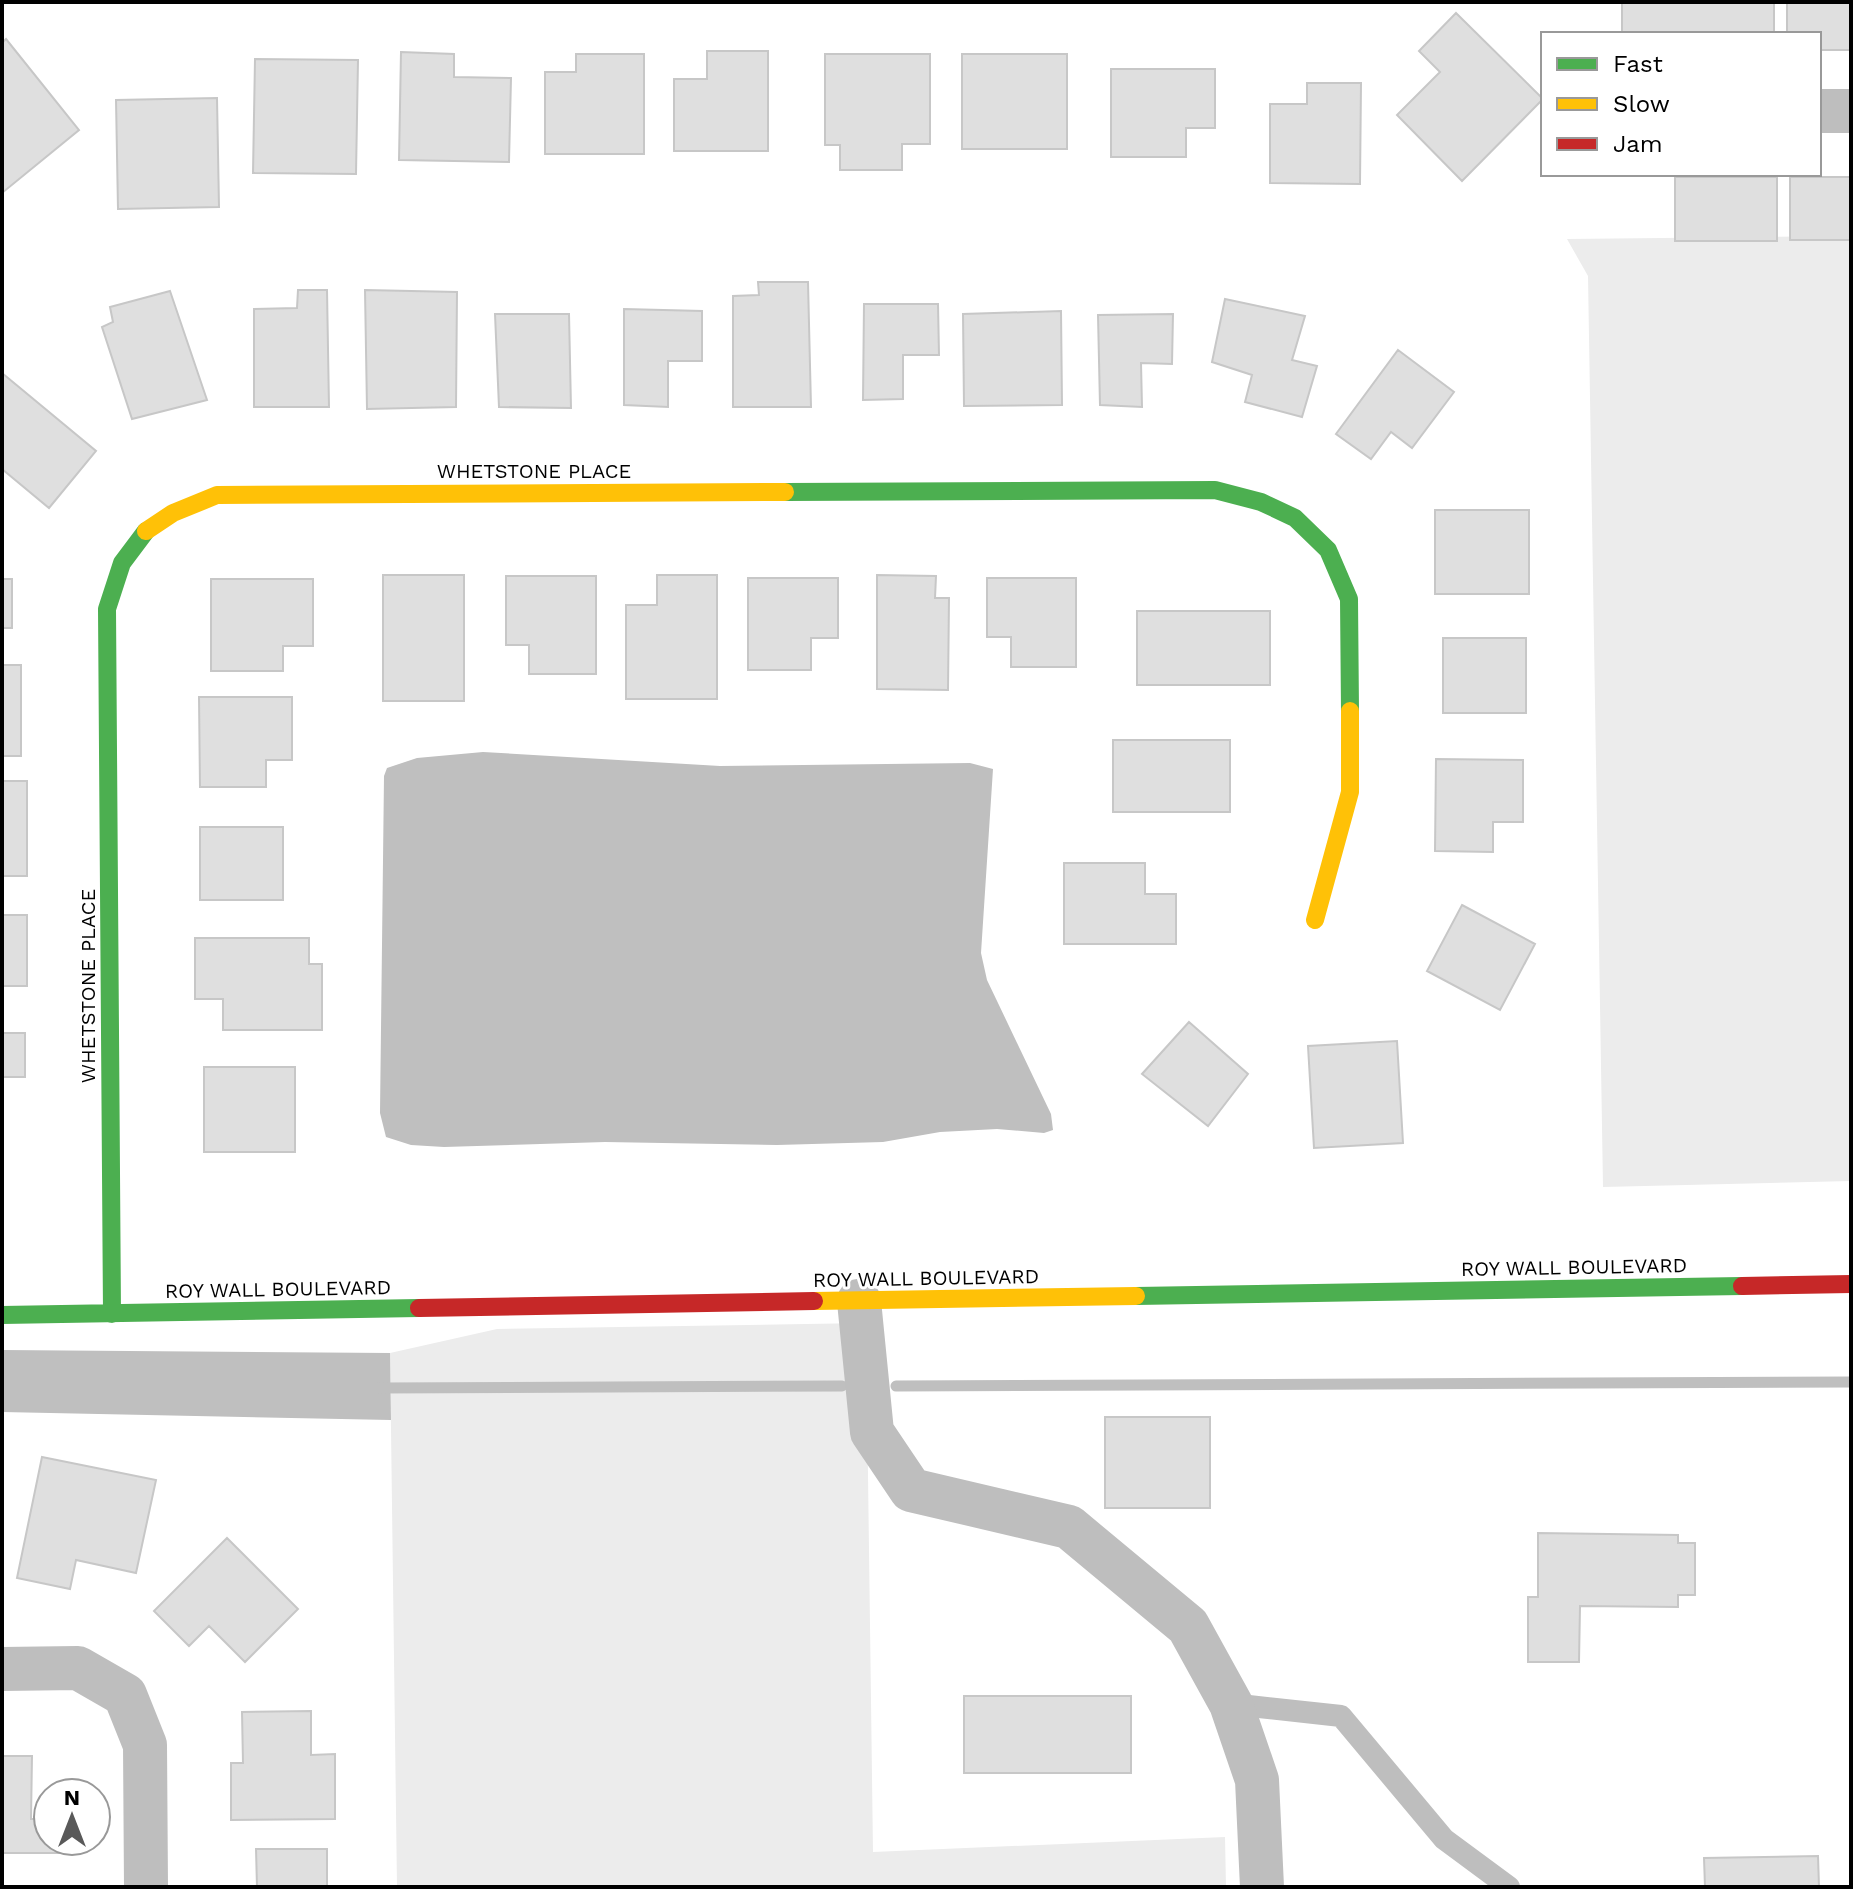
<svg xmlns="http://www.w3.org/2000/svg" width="1853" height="1889" viewBox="0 0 1853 1889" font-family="'Work Sans',sans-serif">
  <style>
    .green { fill: #ececec }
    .water { fill: #bfbfbf }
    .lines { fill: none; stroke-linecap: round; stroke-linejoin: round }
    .stream { stroke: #bfbfbf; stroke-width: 11 }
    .building { fill: #dfdfdf; stroke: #c7c7c7; stroke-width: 2 }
    .lane { stroke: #bebebe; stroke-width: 22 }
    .street { stroke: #bebebe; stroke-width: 44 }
    .fast { stroke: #4caf50; stroke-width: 18 }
    .slow { stroke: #ffc107; stroke-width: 18 }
    .jam { stroke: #c62828; stroke-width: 18 }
    .labels { text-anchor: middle; stroke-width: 6; stroke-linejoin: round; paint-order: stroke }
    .street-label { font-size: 20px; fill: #000; stroke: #fff }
  </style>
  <rect width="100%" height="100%" fill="#fff"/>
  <path class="green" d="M1851,236V1181L1603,1187L1588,276L1567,239Z
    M866,1323L873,1852L1225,1837L1226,1887H397L390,1353L497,1329Z"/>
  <path class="water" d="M483,752L720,766L970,763L993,769L981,953L987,980L1051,1114L1053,1130L1044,1133L997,1129L940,1132L883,1142L777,1145L605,1142L444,1147L411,1145L386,1137L380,1113L384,776L387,768L417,758Z
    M2,1350L390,1353L391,1420L2,1412Z"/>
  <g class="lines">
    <path class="stream" d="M896,1386L1851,1382
      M379,1388L842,1386"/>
  </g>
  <path class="building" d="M1622,2H1774V34H1622Z
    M1787,2H1851V50H1819V34H1787Z
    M1456,13L1543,99L1462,181L1397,115L1440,72L1419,51Z
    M6,39L79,130L2,193V43Z
    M707,51H768V151H674V79H707Z
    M401,52L454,54V77L511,78L509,162L399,160Z
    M576,54H644V154H545V72H576Z
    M825,54H930V144H902V170H840V145H825Z
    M962,54H1067V149H962Z
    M255,59L358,60L356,174L253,173Z
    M1111,69H1215V128H1186V157H1111Z
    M1307,83H1361L1360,184L1270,183V104H1307Z
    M217,98L219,207L118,209L116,100Z
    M1675,177H1777V241H1675Z
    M1790,177H1851V240H1790Z
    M758,282H808L811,407H733V296L759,295Z
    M298,290H327L329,407H254V309L297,308Z
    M365,290L457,292L456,407L367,409Z
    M170,291L207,400L132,419L102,327L113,322L110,307Z
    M1225,299L1305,316L1292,360L1317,366L1302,417L1245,402L1252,375L1212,362Z
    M864,304H938L939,355H903V399L863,400Z
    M624,309L702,311V361H668V407L624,405Z
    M1061,311L1062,405L964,406L963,314Z
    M495,314H569L571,408L499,407Z
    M1173,314L1172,364L1141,363L1142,407L1100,405L1098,315Z
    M1398,350L1454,392L1412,448L1391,432L1371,459L1336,434Z
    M2,373L96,451L49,508L2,469Z
    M1435,510H1529V594H1435Z
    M383,575H464V701H383Z
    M657,575H717V699H626V605H657Z
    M877,575L936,576L935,598H949L948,690L877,689Z
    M506,576H596V674H529V645H506Z
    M748,578H838V638H811V670H748Z
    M987,578H1076V667H1011V637H987Z
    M2,579H12V628H2Z
    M211,579H313V646H283V671H211Z
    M1137,611H1270V685H1137Z
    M1443,638H1526V713H1443Z
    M2,665H21V756H2Z
    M199,697H292V760H266V787H200Z
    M1113,740H1230V812H1113Z
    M1436,759L1523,760V822H1493V852L1435,851Z
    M2,781H27V876H2Z
    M200,827H283V900H200Z
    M1064,863H1145V894H1176V944H1064Z
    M1462,905L1535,944L1500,1010L1427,971Z
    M2,915H27V986H2Z
    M195,938H309V964H322V1030H223V999H195Z
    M1189,1022L1248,1074L1208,1126L1142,1074Z
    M2,1033H25V1077H2Z
    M1397,1041L1403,1143L1314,1148L1308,1046Z
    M204,1067H295V1152H204Z
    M1105,1417H1210V1508H1105Z
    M42,1457L156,1480L136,1573L76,1560L70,1589L17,1578Z
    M1538,1533L1678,1535V1543H1695V1595H1678V1607L1580,1606L1579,1662H1528V1597H1538Z
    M227,1538L298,1609L245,1662L209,1626L189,1646L154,1611Z
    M964,1696H1131V1773H964Z
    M311,1711V1755L335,1754V1819L231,1820V1763H243L242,1712Z
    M2,1756H32L31,1819H48V1841H59V1853H2Z
    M256,1849H327V1887H257Z
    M1818,1856L1819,1887H1705L1704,1858Z"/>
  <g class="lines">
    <path class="lane" d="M1231,1704L1341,1716L1444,1839L1509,1887"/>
    <path class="street" d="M1819,111H1851
      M859,1301L872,1432L911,1490L1069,1527L1188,1626L1231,1704L1257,1780L1262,1887
      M2,1669L78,1668L125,1695L145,1745L146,1887"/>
    <path class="fast" d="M785,492L1215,490L1261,502L1295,518L1328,550L1349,599L1350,711
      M1136,1296L1742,1286
      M112,1314L107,609L122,563L146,531
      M2,1315L419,1308"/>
    <path class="slow" d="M146,531L173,513L217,495L785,492
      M1315,920L1350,792V711
      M814,1301L1136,1296"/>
    <path class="jam" d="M1742,1286L1851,1284
      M419,1308L814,1301"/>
  </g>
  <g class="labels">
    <g class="street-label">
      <text x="534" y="478">WHETSTONE PLACE</text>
      <text transform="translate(88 986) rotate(-90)" y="7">WHETSTONE PLACE</text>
      <text transform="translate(1574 1267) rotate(-1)" y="7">ROY WALL BOULEVARD</text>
      <text transform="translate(926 1278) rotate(-1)" y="7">ROY WALL BOULEVARD</text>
      <text transform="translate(278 1289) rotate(-1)" y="7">ROY WALL BOULEVARD</text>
    </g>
  </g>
  <rect width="1853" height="1889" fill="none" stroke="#000000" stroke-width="8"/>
  <rect x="1541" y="32" width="280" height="144" fill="#ffffff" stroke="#999999" stroke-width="2"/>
  <rect x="1557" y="58" width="40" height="12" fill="#4caf50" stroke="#999999" stroke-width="2"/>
  <text x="1613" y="72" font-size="24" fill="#000000">Fast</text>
  <rect x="1557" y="98" width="40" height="12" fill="#ffc107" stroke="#999999" stroke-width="2"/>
  <text x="1613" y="112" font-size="24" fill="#000000">Slow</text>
  <rect x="1557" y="138" width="40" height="12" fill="#c62828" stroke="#999999" stroke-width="2"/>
  <text x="1613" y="152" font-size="24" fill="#000000">Jam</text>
  <g transform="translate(72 1817)"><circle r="38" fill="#ffffff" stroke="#999999" stroke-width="2"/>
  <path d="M0-6L14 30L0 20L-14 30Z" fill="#595959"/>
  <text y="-12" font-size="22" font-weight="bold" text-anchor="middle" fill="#000000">N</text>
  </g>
</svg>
